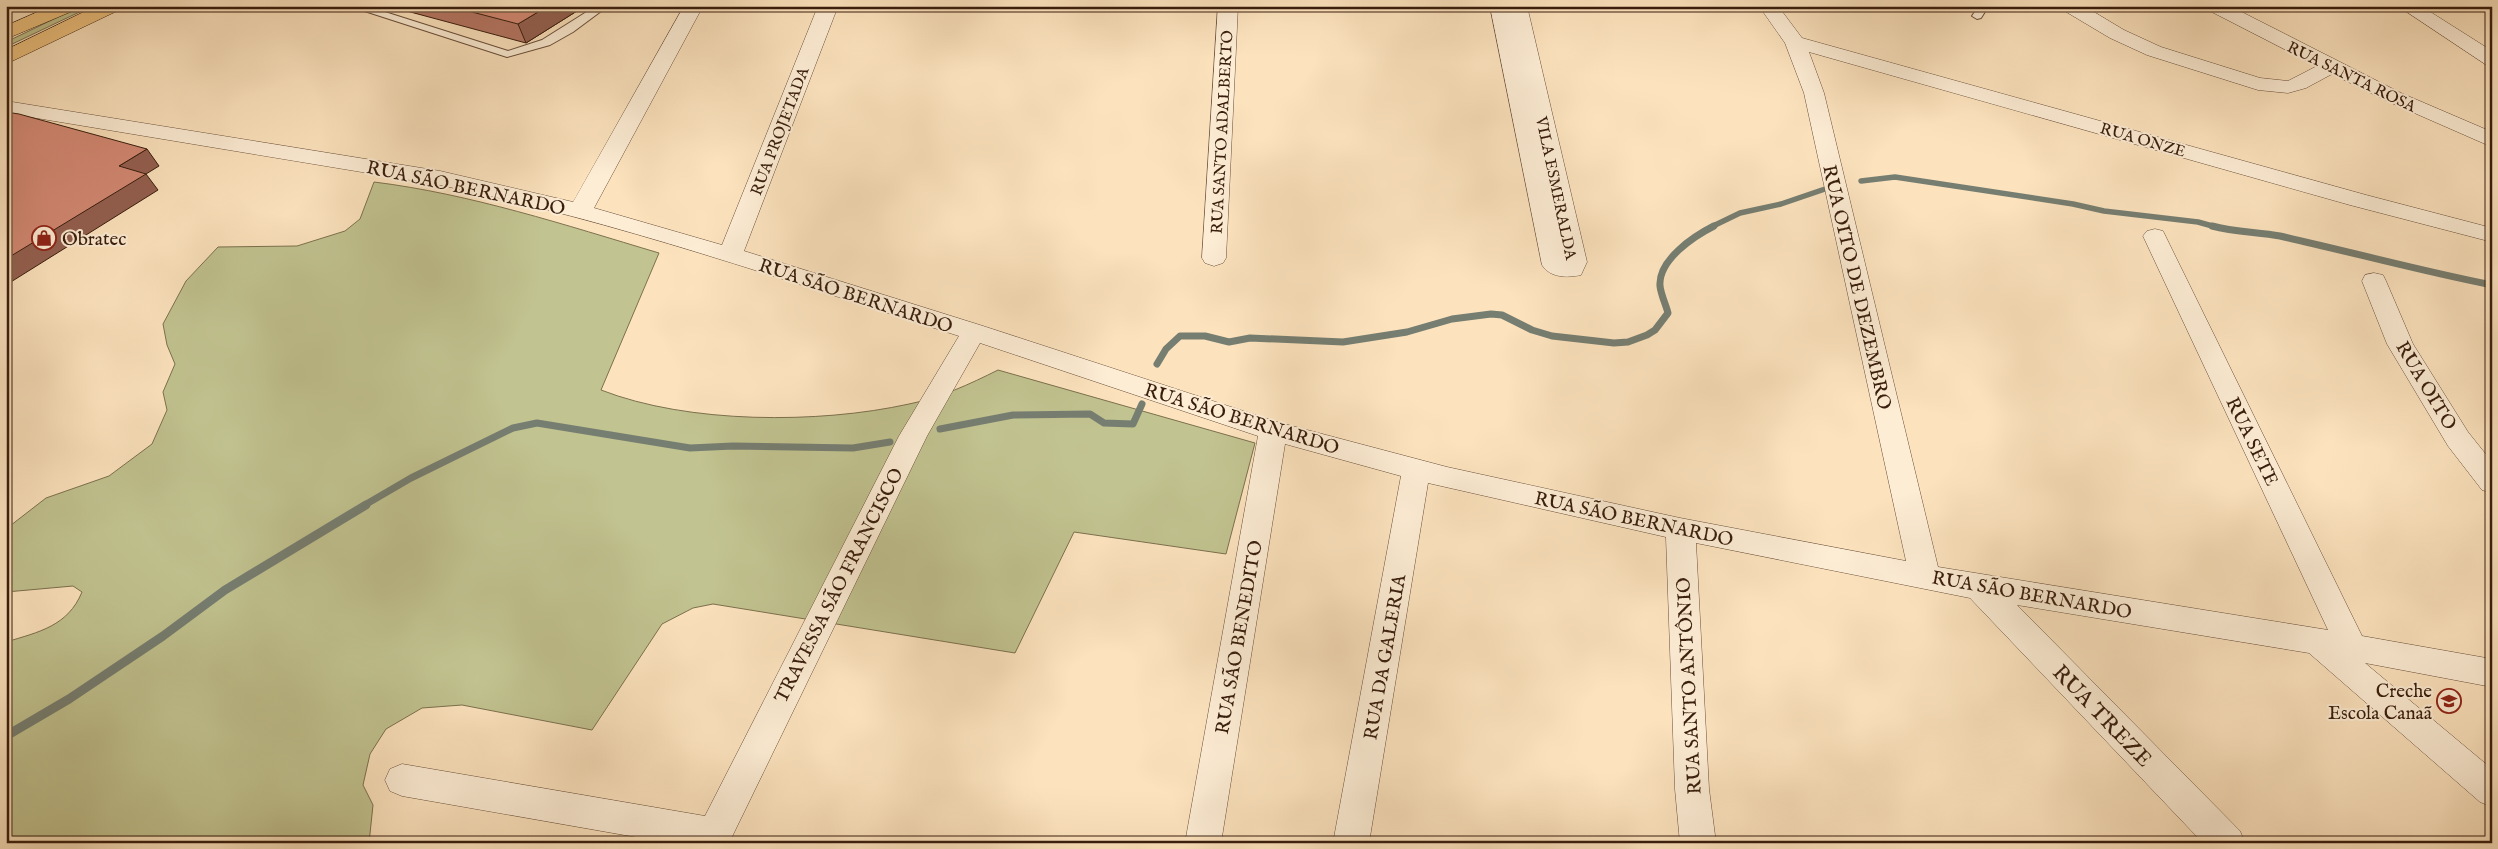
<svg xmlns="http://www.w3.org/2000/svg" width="2498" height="849" viewBox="0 0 2498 849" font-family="'IM FELL English',serif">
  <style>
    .green { fill: #c1c390; stroke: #7c704e }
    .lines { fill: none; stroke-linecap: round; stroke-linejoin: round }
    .stream-far2 { stroke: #767e71; stroke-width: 5.5 }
    .stream-far1 { stroke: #767e71; stroke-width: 7 }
    .stream { stroke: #767e71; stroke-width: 9 }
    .lane-casing { stroke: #694e39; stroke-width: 2 }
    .street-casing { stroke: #694e39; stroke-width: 1 }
    .primary-casing { stroke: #381d0d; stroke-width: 1 }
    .lane { fill: #fdedd5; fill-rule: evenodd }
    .street { fill: #fdedd5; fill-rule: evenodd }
    .primary { fill: #eec27f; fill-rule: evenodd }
    .wall { fill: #b57664; stroke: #381d0d }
    .shaded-wall { fill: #946051; stroke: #381d0d }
    .building { fill: #d38974; stroke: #381d0d }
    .labels { text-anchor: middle; stroke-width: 4; stroke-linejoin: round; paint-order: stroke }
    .far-street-label { font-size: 16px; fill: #381d0d; stroke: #fdedd5 }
    .street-label { font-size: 19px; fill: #381d0d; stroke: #fdedd5 }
    .poi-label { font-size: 19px; fill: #381d0d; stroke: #fdedd5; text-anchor: start }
    .near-street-label { font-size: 22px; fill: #381d0d; stroke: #fdedd5 }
  </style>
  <rect width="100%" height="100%" fill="#fce3be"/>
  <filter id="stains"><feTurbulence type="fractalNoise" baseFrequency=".004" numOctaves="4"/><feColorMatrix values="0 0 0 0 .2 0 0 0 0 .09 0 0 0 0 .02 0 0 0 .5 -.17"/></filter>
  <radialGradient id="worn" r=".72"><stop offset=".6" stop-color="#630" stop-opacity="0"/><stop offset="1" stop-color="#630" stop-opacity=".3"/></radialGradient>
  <path class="green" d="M81,6H92L6,47V42Z
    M374,182C471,194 565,225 659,253L601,390C688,424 819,424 909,404C940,398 970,384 998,370L1255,443L1226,554L1074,532L1015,653L713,604L693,608L662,624L592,730L462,705L422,708L386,729L370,754L363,785L373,805L369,843H6V642C39,632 68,626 82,592L73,586L6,592V529L46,498L109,476L152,444L167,410L163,392L175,364L167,345L163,324L186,281L218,247L297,246L345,231L360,219Z"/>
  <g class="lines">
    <path class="stream-far2" d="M1861,181L1895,177L2073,204L2104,211L2198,222L2216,227
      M1711,227L1740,213L1781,204L1825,189"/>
    <path class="stream-far1" d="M2212,226C2234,232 2257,232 2280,236C2351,252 2421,271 2492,285
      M1157,364L1166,349L1180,336H1205L1229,342L1250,338L1343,342L1407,332L1452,319L1491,314L1502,315L1532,330L1552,336L1614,343L1628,342L1647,335L1655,330L1668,313C1666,305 1661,295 1660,286C1658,260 1694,236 1714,226
      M940,429L1013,415L1090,414L1104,423L1133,424L1142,404
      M363,506L411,478L513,428L537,423L690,448L733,446L853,448L890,442"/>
    <path class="stream" d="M6,736L69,699L163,636L225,590L366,505"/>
    <defs>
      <path id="lane" d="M349,6H366L508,51L542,40L596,6H608L573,32L550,45L507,57Z
        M1974,6H1984L1986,10L1981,18L1977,19L1972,16L1976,10Z"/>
      <path id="street" d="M684,6H703L594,208L722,245L818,6H838L744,251L983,326L1277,422L1447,467L1680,518L1906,561L1804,93L1785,43L1759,6H1778L1802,38L2366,195L2492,228V242L2350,205L1809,52L1824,93L1938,567L2328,630L2143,236L2147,231L2155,229L2163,231L2362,636L2492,659V687L2365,663L2492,769V807L2480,802L2309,653L2017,605L2240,831L2245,843H2203L1970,598L1696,543L1709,789L1716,843H1680L1675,789L1666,537L1428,483L1369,843H1333L1401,476L1285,444L1221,843H1185L1258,436L980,343L927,436L729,843H670L402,796L390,791L385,780L390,769L402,764L705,816L899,436L959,336C787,281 616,221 440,185L6,113V101L440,171L573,202Z
        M1218,6H1238L1226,258L1223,263L1214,266L1205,263L1202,258Z
        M1490,6H1527L1587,262L1581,275C1567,278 1550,278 1542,265Z
        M2061,6H2084L2124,30L2161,47L2260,78L2288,81L2317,66L2208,10L2206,6H2230L2401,93L2492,132V147L2387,101L2332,74L2306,88L2288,93L2258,90L2147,55L2110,38L2063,10Z
        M2398,6H2421L2492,51V66L2485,64Z
        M2374,273L2383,275L2386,281L2413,344L2468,432L2492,462V493L2482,490L2448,446L2387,344L2362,281L2365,275Z"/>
      <path id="primary" d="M51,6H77L75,10L6,39V26Z
        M96,6H121L119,10L6,64V50Z"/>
    </defs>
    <use href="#lane" class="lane-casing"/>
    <use href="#street" class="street-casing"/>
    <use href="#primary" class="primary-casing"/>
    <use href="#lane" class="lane"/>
    <use href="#street" class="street"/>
    <use href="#primary" class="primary"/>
  </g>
  <path class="wall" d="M388,6H585L526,43Z"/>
  <path class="shaded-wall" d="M548,6H585L526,43L518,24Z
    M147,149L159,166L146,174L158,190L6,285V259L119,166Z"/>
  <path class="building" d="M449,6H548L518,24Z
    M6,112L19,114L147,149L119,166L146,174L6,259Z"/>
  <defs>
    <symbol id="shop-ring" viewBox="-11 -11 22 22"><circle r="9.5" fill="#fdedd5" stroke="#8f2418" stroke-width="1.5"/><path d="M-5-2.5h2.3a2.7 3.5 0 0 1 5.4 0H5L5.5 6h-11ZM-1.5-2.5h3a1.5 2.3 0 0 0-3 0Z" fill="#8f2418"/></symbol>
    <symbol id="school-ring" viewBox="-11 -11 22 22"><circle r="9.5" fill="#fdedd5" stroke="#8f2418" stroke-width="1.5"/><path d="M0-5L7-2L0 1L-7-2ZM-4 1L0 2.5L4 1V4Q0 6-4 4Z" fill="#8f2418"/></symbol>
  </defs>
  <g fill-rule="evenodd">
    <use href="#shop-ring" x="30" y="224" width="28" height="28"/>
    <use href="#school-ring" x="2435" y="687" width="28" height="28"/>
  </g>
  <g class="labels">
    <g class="far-street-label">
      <text transform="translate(2352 76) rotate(26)" y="6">RUA SANTA ROSA</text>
      <text transform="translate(779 131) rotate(-69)" y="6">RUA PROJETADA</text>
      <text transform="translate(1221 132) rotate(-87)" y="6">RUA SANTO ADALBERTO</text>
      <text transform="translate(2143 139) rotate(16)" y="6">RUA ONZE</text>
      <text transform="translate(1557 188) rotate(78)" y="6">VILA ESMERALDA</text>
    </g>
    <g class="street-label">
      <text transform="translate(466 187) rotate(12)" y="7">RUA SÃO BERNARDO</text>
      <text transform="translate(1858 287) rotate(77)" y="7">RUA OITO DE DEZEMBRO</text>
      <text transform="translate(856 295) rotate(18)" y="7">RUA SÃO BERNARDO</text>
      <text transform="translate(2427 385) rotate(59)" y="7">RUA OITO</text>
      <text transform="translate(1242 418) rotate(17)" y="7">RUA SÃO BERNARDO</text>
      <text transform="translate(2253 441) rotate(64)" y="7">RUA SETE</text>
      <text transform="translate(1634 518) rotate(12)" y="7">RUA SÃO BERNARDO</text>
      <text transform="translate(838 585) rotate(-63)" y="7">TRAVESSA SÃO FRANCISCO</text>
      <text transform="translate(2032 594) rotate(10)" y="7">RUA SÃO BERNARDO</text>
      <text transform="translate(1238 637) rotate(-80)" y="7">RUA SÃO BENEDITO</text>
      <text transform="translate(1384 657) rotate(-80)" y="7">RUA DA GALERIA</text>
      <text transform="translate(1688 686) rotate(-93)" y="7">RUA SANTO ANTÔNIO</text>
    </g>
    <g class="poi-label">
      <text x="62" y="245">Obratec</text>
      <text x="2432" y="697" text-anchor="end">Creche<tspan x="2432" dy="22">Escola Canaã</tspan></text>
    </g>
    <g class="near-street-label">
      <text transform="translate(2103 715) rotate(46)" y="8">RUA TREZE</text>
    </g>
  </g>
  <rect width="2498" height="849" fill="none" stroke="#fce3be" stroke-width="25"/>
  <rect x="8" y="8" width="2483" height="834" fill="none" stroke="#381d0d" stroke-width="2.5"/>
  <rect x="12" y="12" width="2473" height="824" fill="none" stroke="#381d0d"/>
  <rect width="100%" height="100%" filter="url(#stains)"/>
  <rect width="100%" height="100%" fill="url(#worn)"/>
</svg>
